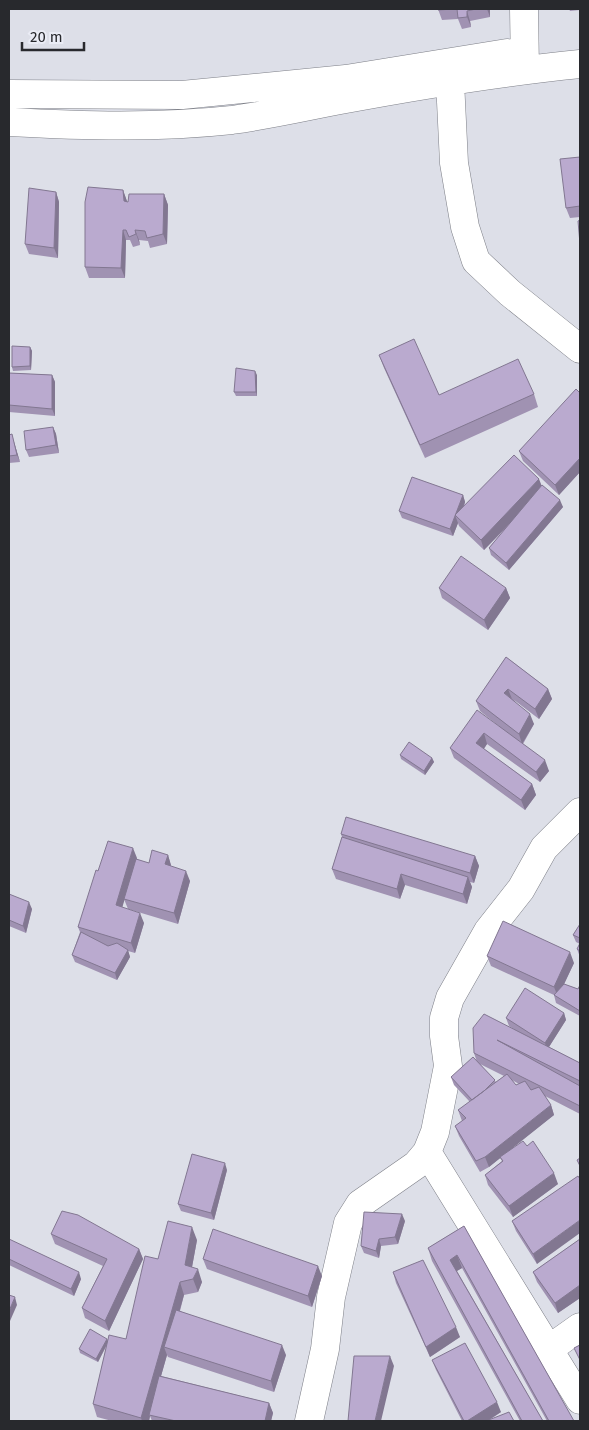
<svg xmlns="http://www.w3.org/2000/svg" width="589" height="1430" viewBox="0 0 589 1430" font-family="'Fira Sans',sans-serif">
  <style>
    .lines { fill: none; stroke-linecap: round; stroke-linejoin: round }
    .minor-casing { stroke: #7d7f87; stroke-width: 29 }
    .minor { stroke: #fff; stroke-width: 28 }
    .wall { fill: #a092b2; fill-rule: evenodd }
    .shaded-wall { fill: #827791 }
    .building { fill: #baaacf; stroke: #827791 }
  </style>
  <rect width="100%" height="100%" fill="#dddfe8"/>
  <g class="lines">
    <defs>
      <path id="minor" d="M524,9L525,70
        M447,64L450,81L454,163L465,227L476,261L510,293L580,349
        M9,94L182,95L346,79L507,53
        M9,122C83,126 158,128 232,120C269,115 304,107 340,100C420,85 500,72 580,64
        M427,1152L580,1400
        M549,1349L580,1327
        M309,1421L325,1349L331,1297L348,1223L360,1204L416,1165L427,1152L435,1132L448,1066L444,1036V1018L450,998L488,931L521,889L544,848L580,812"/>
    </defs>
    <use href="#minor" class="minor-casing"/>
    <use href="#minor" class="minor"/>
  </g>
  <path class="wall" d="M438,9H490V17L470,21L471,27L462,29L458,19L442,20Z
    M569,9H580V10L570,11Z
    M580,157V217L570,218L566,208Z
    M123,190L127,202H128L164,194L168,205L167,244L150,248L148,241L139,240L140,245L133,247L130,240H126L125,278H89L85,267Z
    M56,192L59,202L58,258L29,254L25,244Z
    M30,347L32,351L31,370L13,371L12,367Z
    M379,355L439,395L534,394L538,407L425,458L384,368Z
    M9,373L52,375L55,382V416L9,412Z
    M257,375V396H236L234,392Z
    M580,393V472L559,495L523,461L519,451Z
    M53,427L56,434L59,453L29,457L26,450Z
    M9,435L14,442L20,462L9,463Z
    M542,486L563,507L509,570L491,555L489,548L505,529L484,550L459,526L458,523L453,536L402,518L399,511L463,495L465,502L464,507Z
    M439,588H506L510,598L488,630L442,598Z
    M506,657L548,689L552,699L539,719L514,700L534,724L523,744L549,771L540,782L487,744L484,749L532,784L536,795L525,810L454,758L450,748L500,727L480,711L476,701Z
    M400,755L432,758L434,762L425,775L401,759Z
    M341,834L475,856L479,866L474,883L470,882L472,887L467,904L405,885L400,899L336,879L332,869L342,837Z
    M168,855L171,866L190,881L178,924L128,909L124,899L122,907L144,923L135,953L128,951L130,957L117,980L75,962L72,955L80,932L78,927L98,871L137,858V860L149,863Z
    M9,894L32,909L26,933L9,926Z
    M580,924V957L577,949L580,944L576,942L573,935Z
    M487,956L574,963L564,984L578,989L580,985V1016L556,1003L554,995L491,966Z
    M564,1013L566,1020L549,1047L580,1063V1114L545,1096L551,1105L554,1115L513,1147L558,1184L513,1217L488,1185L485,1175L502,1161L500,1158L489,1167L480,1172L459,1136L455,1126L462,1121L458,1110L470,1102L454,1085L451,1077L477,1062L474,1053L515,1030L509,1026L506,1018ZM480,1064L504,1076L496,1082ZM512,1080L519,1084L516,1085Z
    M227,1170L214,1220L181,1211L178,1204Z
    M580,1179L537,1264L516,1231L512,1221Z
    M405,1221L398,1244L381,1246L379,1258L364,1253L361,1246Z
    M464,1226L574,1421H547L462,1268L457,1271L543,1421H520L432,1261L428,1248Z
    M51,1234L139,1249L143,1259L109,1331L85,1318L82,1308L103,1266L55,1244Z
    M9,1239L81,1279L74,1296L9,1265Z
    M580,1239V1298L558,1313L537,1282L533,1272Z
    M197,1240L192,1267L202,1282L198,1292L184,1295L180,1311L286,1355L274,1392L168,1357L167,1355L161,1376L269,1403L273,1413L271,1421H152L150,1416L149,1421H112L97,1417L93,1404L107,1345L98,1362L80,1353L79,1349L107,1339L108,1341L126,1339L158,1259Z
    M203,1259L322,1276L312,1307L207,1269Z
    M393,1272L460,1337L430,1357L396,1283Z
    M432,1360L501,1412L488,1421H514H462L436,1370Z"/>
  <path class="shaded-wall" d="M487,9H490V17Z
    M467,11L470,21L471,27L467,17Z
    M123,190L127,201L128,211L124,201Z
    M56,192L59,202L58,258L54,248Z
    M164,194L168,205L167,244L163,234Z
    M123,230L126,240L125,278L121,268Z
    M135,230L139,240L140,245L136,234Z
    M30,347L32,351L31,370L30,366Z
    M255,371L257,375V396L256,392Z
    M52,375L55,382V416L52,409Z
    M53,427L56,434L59,453L56,445Z
    M12,434L14,442L20,462L17,455Z
    M580,458V472L559,495L555,485Z
    M539,479L543,489L484,550L481,540Z
    M463,495L465,502L459,519L455,515L458,523L453,536L450,529Z
    M560,500L563,507L509,570L506,563Z
    M506,588L510,598L488,630L484,620Z
    M508,689L512,699L504,693Z
    M548,689L552,699L539,719L535,709Z
    M530,714L534,724L522,744L519,734Z
    M484,733L487,744L480,754L476,743Z
    M432,758L434,762L425,775L424,771Z
    M545,760L549,771L540,782L536,772Z
    M532,784L536,795L525,810L521,800Z
    M133,848L137,858L120,915L116,905Z
    M168,855L171,865L169,875L165,864Z
    M475,856L479,866L474,883L470,873Z
    M186,871L190,881L178,924L174,913Z
    M401,874L405,885L400,899L397,889Z
    M468,877L472,887L467,904L463,894Z
    M29,902L32,909L26,933L23,926Z
    M140,913L144,923L135,953L131,943Z
    M128,950L130,957L117,980L115,973Z
    M570,952L574,963L558,997L554,987Z
    M564,1013L566,1020L547,1050L545,1043Z
    M551,1105L554,1115L489,1167L485,1157Z
    M225,1163L227,1170L214,1220L211,1213Z
    M554,1173L558,1184L513,1217L509,1206Z
    M402,1214L405,1221L398,1244L395,1237Z
    M580,1220V1233L537,1264L533,1254Z
    M192,1227L197,1240L190,1278L185,1265Z
    M379,1239L381,1246L379,1258L376,1251Z
    M139,1249L143,1259L109,1331L105,1321Z
    M457,1255L462,1268L455,1272L450,1260Z
    M318,1266L322,1276L312,1307L308,1296Z
    M198,1269L202,1282L198,1292L193,1279Z
    M79,1272L81,1279L74,1296L71,1289Z
    M180,1282L184,1295L169,1348L164,1347L167,1355L150,1415H149L150,1416L149,1421H142L141,1418Z
    M580,1285V1298L558,1313L555,1303Z
    M15,1297L17,1305L10,1321L9,1317V1311Z
    M456,1327L460,1337L430,1357L426,1347Z
    M107,1339L108,1342L98,1362L96,1359Z
    M282,1345L286,1355L274,1392L271,1381Z
    M390,1356L394,1366L381,1421H375Z
    M497,1402L501,1412L487,1421H467Z
    M269,1403L273,1413L271,1421H265Z"/>
  <path class="building" d="M438,9H454L438,10Z
    M457,9H476L467,11V17L458,18Z
    M580,157V206L566,208L560,159Z
    M88,187L123,190L124,201L128,202L129,194H164L163,234L147,238L145,231L135,230L136,234L129,237L126,230H123L121,268L85,267V202Z
    M29,188L56,192L54,248L25,244Z
    M580,220V244L578,221Z
    M414,339L439,395L518,359L534,394L420,445L379,355Z
    M12,346L30,347V366L12,367Z
    M236,368L255,371L256,392H234Z
    M9,373L52,375V409L9,405Z
    M576,389L580,393V458L555,485L519,451Z
    M53,427L56,445L26,450L24,431Z
    M12,434L17,455L9,456V435Z
    M514,455L539,479L481,540L455,515Z
    M412,477L463,495L450,529L399,511Z
    M542,485L560,500L506,563L489,548Z
    M461,556L506,588L484,620L439,588Z
    M506,657L548,689L535,709L508,689L504,693L530,714L519,734L476,701Z
    M477,710L545,760L536,772L484,733L476,743L532,784L521,800L450,748Z
    M409,742L432,758L424,771L400,755Z
    M346,817L475,856L470,873L341,834Z
    M342,837L468,877L463,894L401,874L397,889L332,869Z
    M108,841L133,848L116,905L140,913L131,943L78,927L96,870L98,871Z
    M152,850L168,855L165,864L186,871L174,913L124,899L136,859L149,863Z
    M9,894L29,902L23,926L9,920Z
    M503,921L570,952L554,987L487,956Z
    M580,924V938L573,935Z
    M81,932L108,946L117,943L128,950L115,973L72,955Z
    M580,943V951L577,949Z
    M564,984L578,989L580,985V1011L554,995Z
    M525,988L564,1013L545,1043L506,1018Z
    M484,1014L580,1063V1081L497,1040L580,1086V1106L474,1053L473,1028Z
    M473,1057L495,1080L484,1091L472,1100L451,1077Z
    M507,1074L516,1085L525,1081L531,1090L539,1087L551,1105L485,1157L476,1161L455,1126L466,1118L458,1110Z
    M523,1141L527,1146L533,1141L554,1173L509,1206L485,1175L503,1161L500,1157Z
    M192,1154L225,1163L211,1213L178,1204Z
    M580,1158V1166L577,1160Z
    M578,1176L580,1179V1220L533,1254L512,1221Z
    M62,1211L78,1215L139,1249L105,1321L82,1308L107,1259L51,1234Z
    M364,1212L402,1214L395,1237L379,1239L376,1251L361,1246Z
    M168,1221L192,1227L185,1265L198,1269L193,1279L180,1282L141,1418L93,1404L109,1335L126,1339L145,1256L158,1259Z
    M464,1226L574,1421H549L457,1255L450,1260L543,1421H522L428,1248Z
    M213,1229L318,1266L308,1296L203,1259Z
    M9,1239L79,1272L71,1289L9,1259Z
    M580,1239V1285L555,1303L533,1272Z
    M423,1260L456,1327L426,1347L393,1272Z
    M9,1295L15,1297L9,1311Z
    M176,1310L282,1345L271,1381L164,1347Z
    M90,1329L107,1339L96,1359L79,1349Z
    M465,1343L497,1402L467,1421H464L432,1360Z
    M580,1345V1360L574,1348Z
    M354,1356H390L375,1421H348Z
    M159,1376L269,1403L265,1421H176L149,1415Z
    M509,1412L514,1421H486Z"/>
  <rect width="589" height="1430" fill="none" stroke="#28292d" stroke-width="20"/>
  <path d="M22 42v8h62v-8" fill="none" stroke="#28292d" stroke-width="2.5"/>
  <text x="30" y="42" font-size="15" fill="#28292d" stroke="#eaecf5" stroke-width="4" paint-order="stroke">20 m</text>
</svg>
